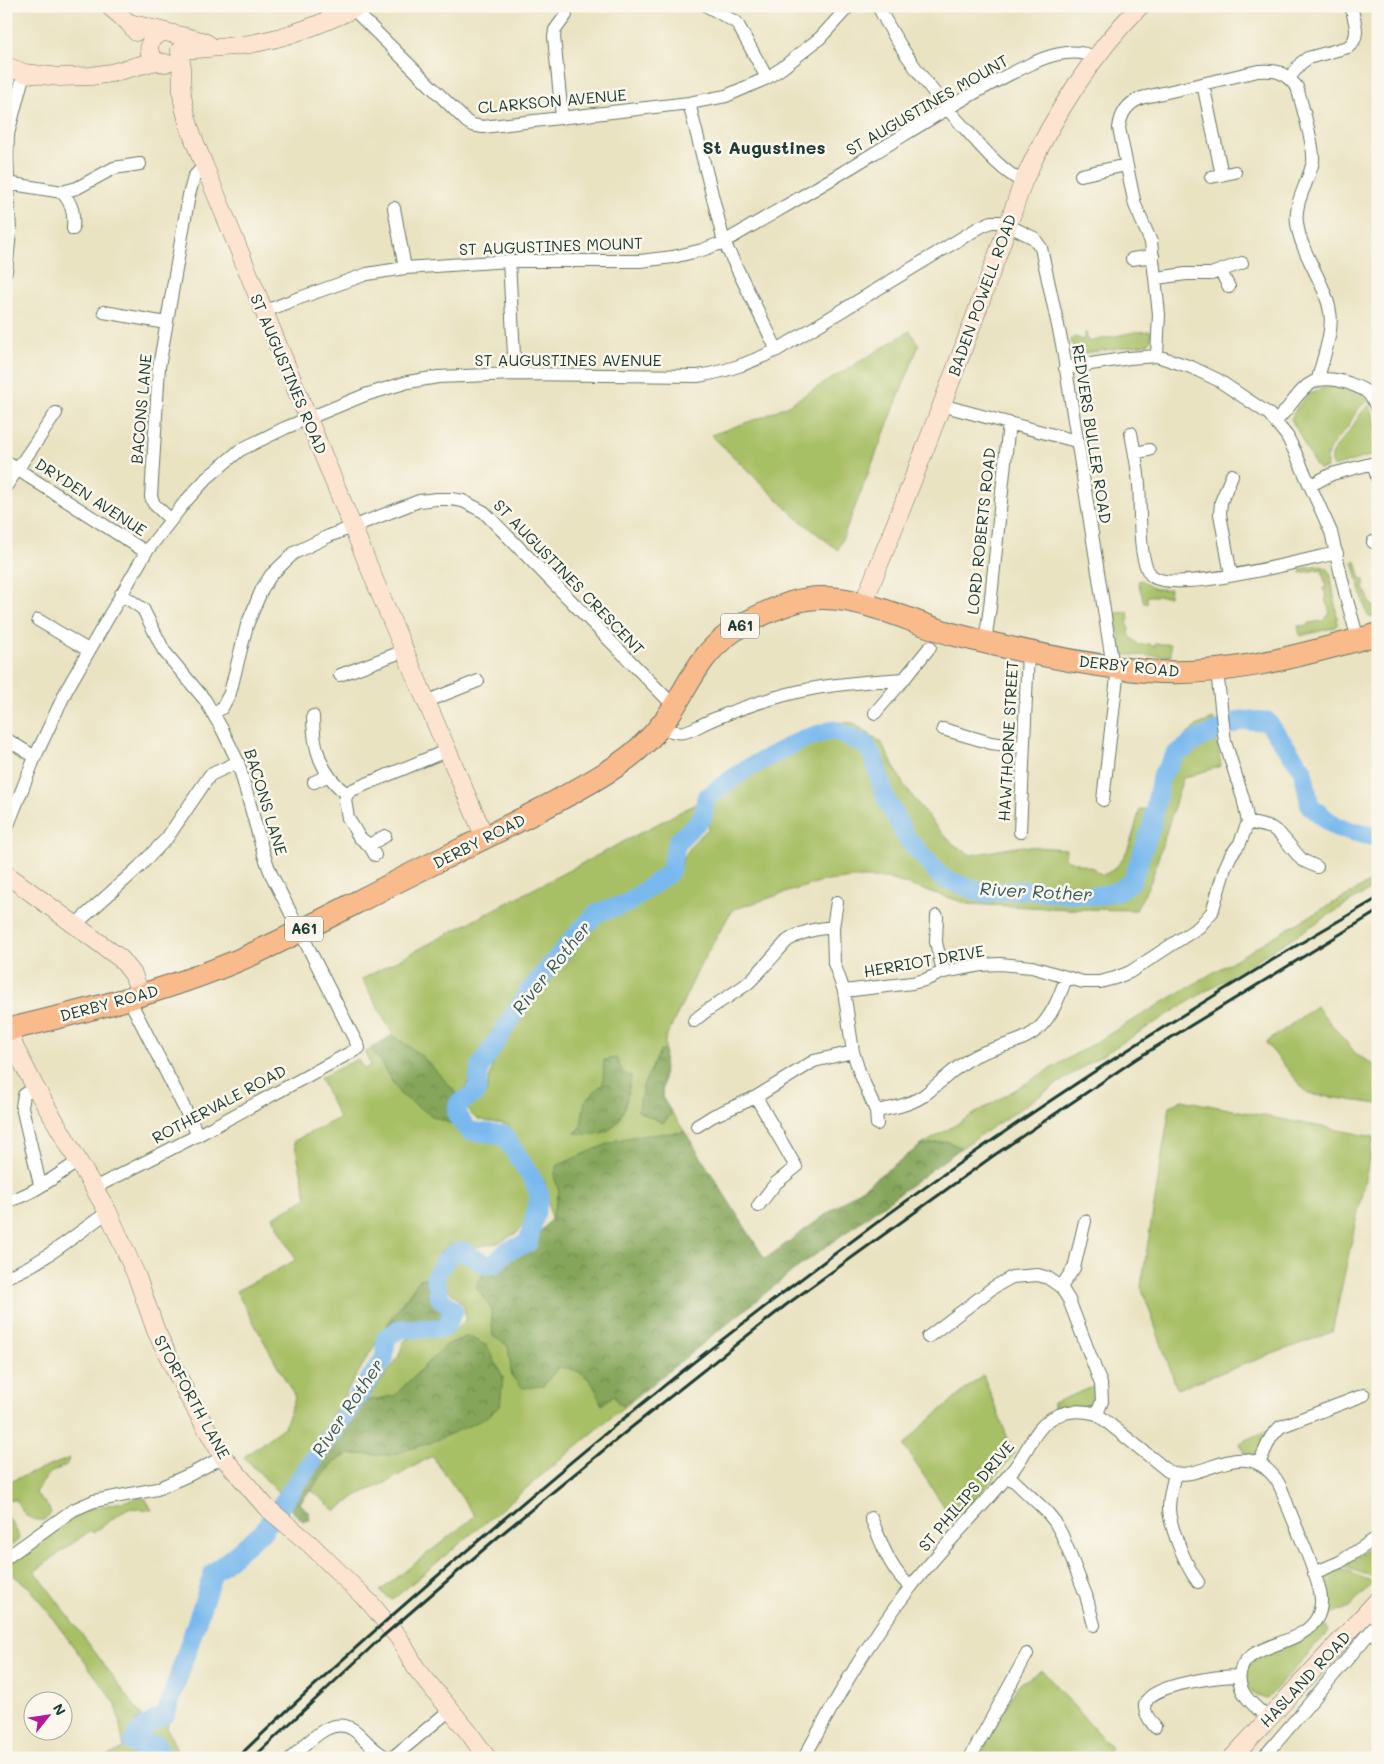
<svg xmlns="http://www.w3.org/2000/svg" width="1384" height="1764" viewBox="0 0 1384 1764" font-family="Mali,sans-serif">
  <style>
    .green { fill: #a7bf65; stroke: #637e4c }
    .forest { fill: url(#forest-crowns); stroke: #527247 }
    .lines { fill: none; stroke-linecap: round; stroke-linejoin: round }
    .river { stroke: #79b9ee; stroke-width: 19 }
    .street-casing { stroke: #676; stroke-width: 14 }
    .secondary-casing { stroke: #676; stroke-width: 19 }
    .highway-casing { stroke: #676; stroke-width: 24 }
    .street { stroke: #fff; stroke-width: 12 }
    .secondary { stroke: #fde4d1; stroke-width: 18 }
    .highway { stroke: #fabb8c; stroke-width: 22 }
    .rail { stroke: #1f3d34; stroke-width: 3 }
    .labels { text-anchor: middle; stroke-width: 5; stroke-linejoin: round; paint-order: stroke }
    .shield { fill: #fbf7ec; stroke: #61756b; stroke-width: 1 }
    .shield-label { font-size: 15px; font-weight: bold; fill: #1f3d34 }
    .street-label { font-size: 16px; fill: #1f3d34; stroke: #fbf7ec }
    .neighbourhood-label { font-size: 18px; font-weight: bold; fill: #1f3d34; stroke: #fbf7ec }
    .water-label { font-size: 18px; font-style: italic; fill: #365c62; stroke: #fbf7ec }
  </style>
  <defs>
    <pattern id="forest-crowns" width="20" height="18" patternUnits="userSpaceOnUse" patternTransform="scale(1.25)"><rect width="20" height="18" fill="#85a65a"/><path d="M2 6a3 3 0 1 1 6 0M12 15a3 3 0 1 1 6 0" fill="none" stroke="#6c884b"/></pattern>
  </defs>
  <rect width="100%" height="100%" fill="#fbf7ec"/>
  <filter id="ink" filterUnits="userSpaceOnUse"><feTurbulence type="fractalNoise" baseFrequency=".02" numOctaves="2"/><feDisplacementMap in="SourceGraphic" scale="10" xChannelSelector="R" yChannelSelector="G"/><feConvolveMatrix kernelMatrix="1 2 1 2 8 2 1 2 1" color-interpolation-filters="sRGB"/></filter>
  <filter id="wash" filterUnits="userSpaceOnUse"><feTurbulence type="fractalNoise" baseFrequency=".0096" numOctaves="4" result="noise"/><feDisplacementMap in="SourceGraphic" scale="20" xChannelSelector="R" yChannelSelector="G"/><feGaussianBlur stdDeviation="1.12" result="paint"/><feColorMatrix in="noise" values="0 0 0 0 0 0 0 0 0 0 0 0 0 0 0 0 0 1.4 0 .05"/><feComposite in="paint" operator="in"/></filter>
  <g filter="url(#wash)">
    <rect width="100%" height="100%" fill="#eae3c2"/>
    <path class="green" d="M910,331L919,345L838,550L797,518L711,435L765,416L788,405Z
      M1151,331V340L1148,344L1084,353L1077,351L1073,346L1071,340L1075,337L1083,340L1086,332L1088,342L1134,332Z
      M1333,387L1362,396L1368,401C1357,407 1354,416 1348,426C1336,442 1325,446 1327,468L1319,469C1313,466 1298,429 1291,419C1299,401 1313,387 1333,387Z
      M1370,405C1375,423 1383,439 1373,455L1333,467C1332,463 1331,460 1332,456C1335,445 1344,439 1350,430C1357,421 1360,411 1370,405Z
      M1356,561L1361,579L1363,578L1365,584L1363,585L1370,602L1369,603L1378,609V617H1369L1367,614L1353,562Z
      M1319,565L1328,569L1331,577L1338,624L1336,627L1300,636L1298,626L1310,625L1309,623L1323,621L1330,613L1325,599L1327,598L1323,588L1326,587L1322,569L1301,573V569Z
      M1142,580C1150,589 1158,590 1170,589L1169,596H1147V604L1144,603L1138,581Z
      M1128,612L1129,620H1127L1130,636L1139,645L1150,644L1151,646H1155V644H1170L1171,656L1122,655L1116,616L1117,613Z
      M1213,719L1221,766L1183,778L1151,881L1136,910L1068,909L969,904L886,878H854L819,882L732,910L700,966L665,1040V1051H660L643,1086L638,1111L663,1123L672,1113L685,1132L638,1136L617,1140L554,1175L559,1192L551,1219L545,1183L508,1125C493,1121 469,1123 468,1106L485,1096L494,1060L536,997L599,922L649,899L677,877L684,857L693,843L708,829L712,806L711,801L748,775L803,745L832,736L833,722L853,723L881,742L905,787L938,829L953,844L971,855L1022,846L1066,849L1065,859L1093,868L1102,875C1128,868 1133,832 1140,809L1149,810L1157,772L1170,750L1198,725Z
      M699,802L698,814L672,839L666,867L625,897L597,907L590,912L528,983L476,1064L461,1098L423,1057L445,1105L466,1132L500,1138L533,1196L530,1215L518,1232L498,1243L474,1247L464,1243L449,1245L440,1252L430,1277L420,1279L393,1315L332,1416L280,1494L244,1457L285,1426L295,1397L236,1291L296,1260L273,1217L307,1198L294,1141L339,1118L320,1078L358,1059L364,1069L371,1065L365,1053L393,1035L362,979Z
      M1378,878L1376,886L1075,1072L961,1148L947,1141L920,1146L1287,929Z
      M1316,1006L1357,1055L1378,1067V1104L1308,1094L1266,1043Z
      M1182,1100L1374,1137L1332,1332L1177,1389L1141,1286L1170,1106Z
      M461,1260L475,1263L485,1271L476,1286L491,1309L493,1336L508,1345L512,1376L543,1386L558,1367L578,1369L595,1386L601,1404L614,1394L618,1403L625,1406L392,1600L380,1591L475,1516L432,1456L387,1482L356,1496L336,1511L311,1490L334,1461L350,1454L391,1455L430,1360L394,1396L366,1401L398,1358L404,1341L415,1336L441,1334L455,1330L466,1320L464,1306L445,1286L443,1277L452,1265Z
      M983,1375L1014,1454L956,1524L904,1446L922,1426Z
      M1093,1387L1097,1388V1398L1090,1405L1056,1410L1053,1408V1403Z
      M1270,1429C1265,1439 1259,1457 1245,1455L1240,1443Z
      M70,1458L66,1465L50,1473L35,1492L49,1508L51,1513L44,1520C26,1521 24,1513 15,1499L10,1501L6,1498V1483Z
      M139,1498H145L152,1510L128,1508L93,1533L91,1530L35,1571L142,1716L135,1722L161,1709L169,1721L167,1728L176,1748L175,1758H104L124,1748L116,1704L30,1588L14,1576L12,1563L14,1558L76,1512Z
      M6,1516C13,1522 17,1529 19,1539L14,1544L6,1549Z
      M1378,1542V1576L1376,1578L1345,1567L1344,1565Z
      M1339,1568L1374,1582L1350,1607L1326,1617C1324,1611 1327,1606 1327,1600C1327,1591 1324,1584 1327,1575Z
      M1321,1621H1324L1329,1631L1267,1699C1261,1698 1257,1696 1252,1692C1241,1679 1244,1672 1254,1659Z
      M1042,1670L1111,1748L1103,1758H978L1018,1685Z"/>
    <path class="forest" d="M393,1035L423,1057L461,1098L455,1100L449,1109L451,1124L432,1116L400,1094L371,1048Z
      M660,1051H665L662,1097L672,1113L663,1123L638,1111L643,1086Z
      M616,1058L623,1072L631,1077C624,1114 621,1141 575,1133L581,1125L585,1101L603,1083L604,1060Z
      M685,1132L765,1259L920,1146L947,1141L961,1148L793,1271L625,1406L618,1403L614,1395L602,1405C592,1379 587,1370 558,1367L543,1386L523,1388L512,1377L508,1346L493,1336L491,1309L476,1286L485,1271L518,1251L529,1246L551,1219L559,1192L554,1175L558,1165L617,1140L638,1136Z
      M430,1277L435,1298L445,1309L446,1312C438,1324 428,1318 416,1320C406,1322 395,1325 385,1329L420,1279Z
      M468,1336L487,1346L503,1377L500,1406L482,1420L432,1442L391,1455L350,1454L334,1461L300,1503L309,1513L310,1520L303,1521L291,1510L294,1500L366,1401L394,1396L446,1345Z"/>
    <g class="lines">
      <path class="river" d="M163,1758L157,1745L140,1748L133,1743C138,1727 153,1722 166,1714L213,1573L263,1531L384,1359L386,1338L400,1329L445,1328L454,1311L440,1298L435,1278C442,1264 447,1254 463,1251L487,1265L494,1264L507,1251L528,1243L540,1195L533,1180L504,1135L469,1131L457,1116L458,1104L476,1093L480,1067L529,991L577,934L597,913L628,903L670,872L677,842L703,817L706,798L746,769L803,739L833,730L865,744L874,759L885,797L906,837L942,878L983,893L1023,890L1097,896L1118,891L1132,881L1152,825L1161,777L1176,754L1200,738L1242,720L1267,721L1303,770L1310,806L1336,827L1370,836H1378"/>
    </g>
  </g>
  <g filter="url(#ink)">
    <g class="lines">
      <defs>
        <path id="street" d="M707,6L737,23L767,78
          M878,6C901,53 934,95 969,133C985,151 1002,171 1023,182
          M353,9L467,122L472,125L483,127L689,103L726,96L767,78L782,68L820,38L849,6
          M1289,78L1301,63L1308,58L1348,47C1362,37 1354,20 1351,6
          M1203,84L1222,175
          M689,103L724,242L777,350
          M562,117L554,37L555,30L566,15
          M1081,175L1126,165
          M1211,177L1235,172
          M7,183L62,192L77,188L114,168L140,164
          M62,192C73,205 74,213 73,229
          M9,204L7,157L8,134L24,73
          M394,208L405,268
          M1132,259L1153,256
          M509,261L515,374
          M6,271L10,232L9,210
          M1221,272L1229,287
          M1156,278L1186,274H1211L1242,263
          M104,312L166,323
          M263,312L291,301L367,274L405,268L509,261H640L673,257L702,250L724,242C773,213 823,185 871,155C924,123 976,89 1033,63C1049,55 1078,47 1094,58
          M1157,356L1159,314L1151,242L1135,205L1119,128C1121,113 1127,104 1141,98L1258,71C1278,70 1283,71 1297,87C1301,102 1315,148 1313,161C1309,183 1294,200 1297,223C1301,255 1325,281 1330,312C1334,330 1322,361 1318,379
          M1065,368L1129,358L1157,356L1191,367L1218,380L1269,414L1287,436L1294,450L1331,532L1346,597L1358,639
          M941,405L1076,441
          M1276,421C1302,396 1304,369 1348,383C1366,390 1370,391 1378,410
          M1131,433C1134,450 1138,468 1139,485C1141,505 1137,560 1151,575C1170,596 1307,559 1337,553
          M1135,453L1149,450
          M6,462L146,552
          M1373,464L1378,480
          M1311,485L1332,474L1378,462
          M6,486L56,413
          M171,520L154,504L151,497L159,367L189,195L194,177L204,165
          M1373,542L1378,540
          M1231,575L1220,514L1221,502L1232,475
          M38,620L88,650
          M985,642L990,607L1009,423
          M340,675L404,651
          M425,702L478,681
          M875,713L904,679
          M213,714L222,708L230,693L247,625L262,589L271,575L294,553L329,536L419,501L437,499H451L463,501L484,512L674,706
          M313,716C313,748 321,775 347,794
          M661,726C685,740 691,728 714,719C746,706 782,694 816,688C845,683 874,681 904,679L930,647
          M943,729L991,743L1023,747
          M6,739L35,757
          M314,782L327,776
          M347,794L352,790L446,751
          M347,794L345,800L348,818L359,837L369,845L375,855
          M1103,800L1118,668
          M1248,822L1272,828L1280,834L1302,860L1317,867
          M6,830L35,757L67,689L146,552L185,502L207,478L240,450L285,428L365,395L408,382L438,377L515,374L698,376C729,371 749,363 777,350L980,227L991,222H1001L1034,238L1041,248L1062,344L1113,667
          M1020,832L1028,652
          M369,845L385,836
          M837,902L833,927L834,963L844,991L853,1052L859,1071L876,1111L877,1124
          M937,916L936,942L943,972
          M76,924L139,867L167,838L210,775L238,762
          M844,991L912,983L925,980L943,972L981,965L1000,964L1032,967L1083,982H1100L1115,978L1130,972L1199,927L1212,912L1225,868L1231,855L1240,843L1248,822L1243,798L1225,742L1217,671
          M129,999L198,1135
          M694,1021C710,1006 730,997 748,983C762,970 774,955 787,941C802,931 816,929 833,927
          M35,1087L24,1095L22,1107L40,1185
          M756,1097L796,1167L776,1183L758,1206
          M876,1111C893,1108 909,1105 923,1096C941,1083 955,1066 975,1056C997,1045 1024,1044 1041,1026C1054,1012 1060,995 1066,978
          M697,1126L713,1116L756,1097L814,1061L853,1052
          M94,1188L198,1135L359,1048L271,874L264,855L238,762L222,729L205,700L164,651L143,609L121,594
          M6,1201C30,1197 58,1174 79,1161
          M6,1277C41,1265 77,1233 108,1212
          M1061,1287L1074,1268L1085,1221
          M928,1337L994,1287L1012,1277L1038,1275L1048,1278L1061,1287L1069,1300L1101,1384L1102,1401L1097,1414
          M1259,1463L1271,1437L1280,1427L1364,1395
          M1175,1474C1172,1485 1169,1498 1169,1509C1170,1528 1187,1568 1198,1582
          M1009,1476L1046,1511L1055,1522L1062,1535L1086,1595L1094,1625
          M871,1518C882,1543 889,1569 911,1587
          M6,1558L73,1510L94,1501L157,1489L191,1474L223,1457
          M1314,1573L1340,1562L1378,1537
          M1155,1727C1150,1721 1142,1710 1146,1702C1154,1684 1220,1676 1239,1676
          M291,1758C307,1744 331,1714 354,1730C367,1740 371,1750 388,1758
          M392,1758L450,1710
          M804,1758C836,1699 868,1641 910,1588C942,1547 979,1511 1012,1471C1027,1454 1034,1426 1056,1416C1070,1410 1084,1410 1097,1414L1168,1471C1195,1484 1229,1448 1259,1464C1266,1467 1272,1474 1276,1479C1283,1489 1286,1503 1291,1514C1301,1540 1314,1566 1320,1592C1322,1600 1321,1611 1317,1618C1302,1646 1249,1643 1241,1669C1234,1691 1253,1705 1268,1718
          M970,1758L1027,1654
          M1263,1758L1378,1623"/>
        <path id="secondary" d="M109,6L129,23L136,32
          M129,23L202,41L208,44
          M164,32C143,37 145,63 166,63
          M180,50C203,48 227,48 249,44C287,38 325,23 359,6
          M180,52C182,66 181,80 182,94C185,119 195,143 204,165L381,596L485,838
          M6,66L24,73L60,77L91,76L111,73L156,61
          M863,604C920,465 974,324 1023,182C1052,118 1090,57 1140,6
          M6,874L121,959L133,974L141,996
          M8,1029L15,1048L35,1087L108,1212L137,1277L156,1331L188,1396L223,1457L266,1507L311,1545L371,1604L399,1638L416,1668L470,1734L487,1758
          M1232,1758L1378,1600"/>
        <path id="highway" d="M6,1030C85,1011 164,992 239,960C304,932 366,896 430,865C464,848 498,831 532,814C561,799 590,784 618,765C634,754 650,740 662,724C678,704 688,680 703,660C724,631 758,614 791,603C844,585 902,620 952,634C1015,650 1081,665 1146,671C1226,678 1302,655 1378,634"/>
      </defs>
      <use href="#street" class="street-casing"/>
      <use href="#secondary" class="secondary-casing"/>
      <use href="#highway" class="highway-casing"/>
      <use href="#street" class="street"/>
      <use href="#secondary" class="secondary"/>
      <use href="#highway" class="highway"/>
      <path class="rail" d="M237,1758C324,1674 414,1595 505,1518C616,1423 730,1331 848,1244C1016,1118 1195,1003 1378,898
        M253,1758L382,1637L498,1537L627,1431L786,1305L993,1156L1136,1059L1378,911"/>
    </g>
  </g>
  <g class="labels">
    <g class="shield">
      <rect x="721" y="613.5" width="38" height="25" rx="4"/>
      <rect x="285" y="916.5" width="38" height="25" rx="4"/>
    </g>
    <g class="shield-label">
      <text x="740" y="631">A61</text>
      <text x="304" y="934">A61</text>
    </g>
    <g class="street-label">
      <text transform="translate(552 101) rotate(-5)" y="6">CLARKSON AVENUE</text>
      <text transform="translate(927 105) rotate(-30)" y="6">ST AUGUSTINES MOUNT</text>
      <text transform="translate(551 246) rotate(-2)" y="6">ST AUGUSTINES MOUNT</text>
      <text transform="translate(982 295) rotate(-70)" y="6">BADEN POWELL ROAD</text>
      <text x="568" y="366">ST AUGUSTINES AVENUE</text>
      <text transform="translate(289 374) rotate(67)" y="6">ST AUGUSTINES ROAD</text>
      <text transform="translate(141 409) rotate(-85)" y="6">BACONS LANE</text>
      <text transform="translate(1092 434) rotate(81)" y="6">REDVERS BULLER ROAD</text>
      <text transform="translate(91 497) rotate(33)" y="6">DRYDEN AVENUE</text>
      <text transform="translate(981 531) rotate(-84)" y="6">LORD ROBERTS ROAD</text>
      <text transform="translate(569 577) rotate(46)" y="6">ST AUGUSTINES CRESCENT</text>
      <text transform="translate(1129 666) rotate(6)" y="6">DERBY ROAD</text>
      <text transform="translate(1008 741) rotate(-87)" y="6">HAWTHORNE STREET</text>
      <text transform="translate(266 802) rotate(73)" y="6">BACONS LANE</text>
      <text transform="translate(479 841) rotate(-27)" y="6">DERBY ROAD</text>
      <text transform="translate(924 961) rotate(-10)" y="6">HERRIOT DRIVE</text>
      <text transform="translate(109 1003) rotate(-15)" y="6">DERBY ROAD</text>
      <text transform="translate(219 1104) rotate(-28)" y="6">ROTHERVALE ROAD</text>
      <text transform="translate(192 1397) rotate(61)" y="6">STORFORTH LANE</text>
      <text transform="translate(966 1496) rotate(-50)" y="6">ST PHILIPS DRIVE</text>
      <text transform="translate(1305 1679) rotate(-47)" y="6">HASLAND ROAD</text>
    </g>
    <g class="neighbourhood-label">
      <text x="764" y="154">St Augustines</text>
    </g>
    <g class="water-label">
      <text transform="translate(1036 892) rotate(3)" y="6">River Rother</text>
      <text transform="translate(552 968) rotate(-51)" y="6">River Rother</text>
      <text transform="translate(348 1408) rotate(-56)" y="6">River Rother</text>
    </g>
  </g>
  <rect width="1384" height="1764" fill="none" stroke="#fbf7ec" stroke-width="25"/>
  <g transform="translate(48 1716) rotate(60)"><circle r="24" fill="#fbf7ec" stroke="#a3ada2"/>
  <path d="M0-4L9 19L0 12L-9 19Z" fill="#b5179e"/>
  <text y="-8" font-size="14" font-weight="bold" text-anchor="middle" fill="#1f3d34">N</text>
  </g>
</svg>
